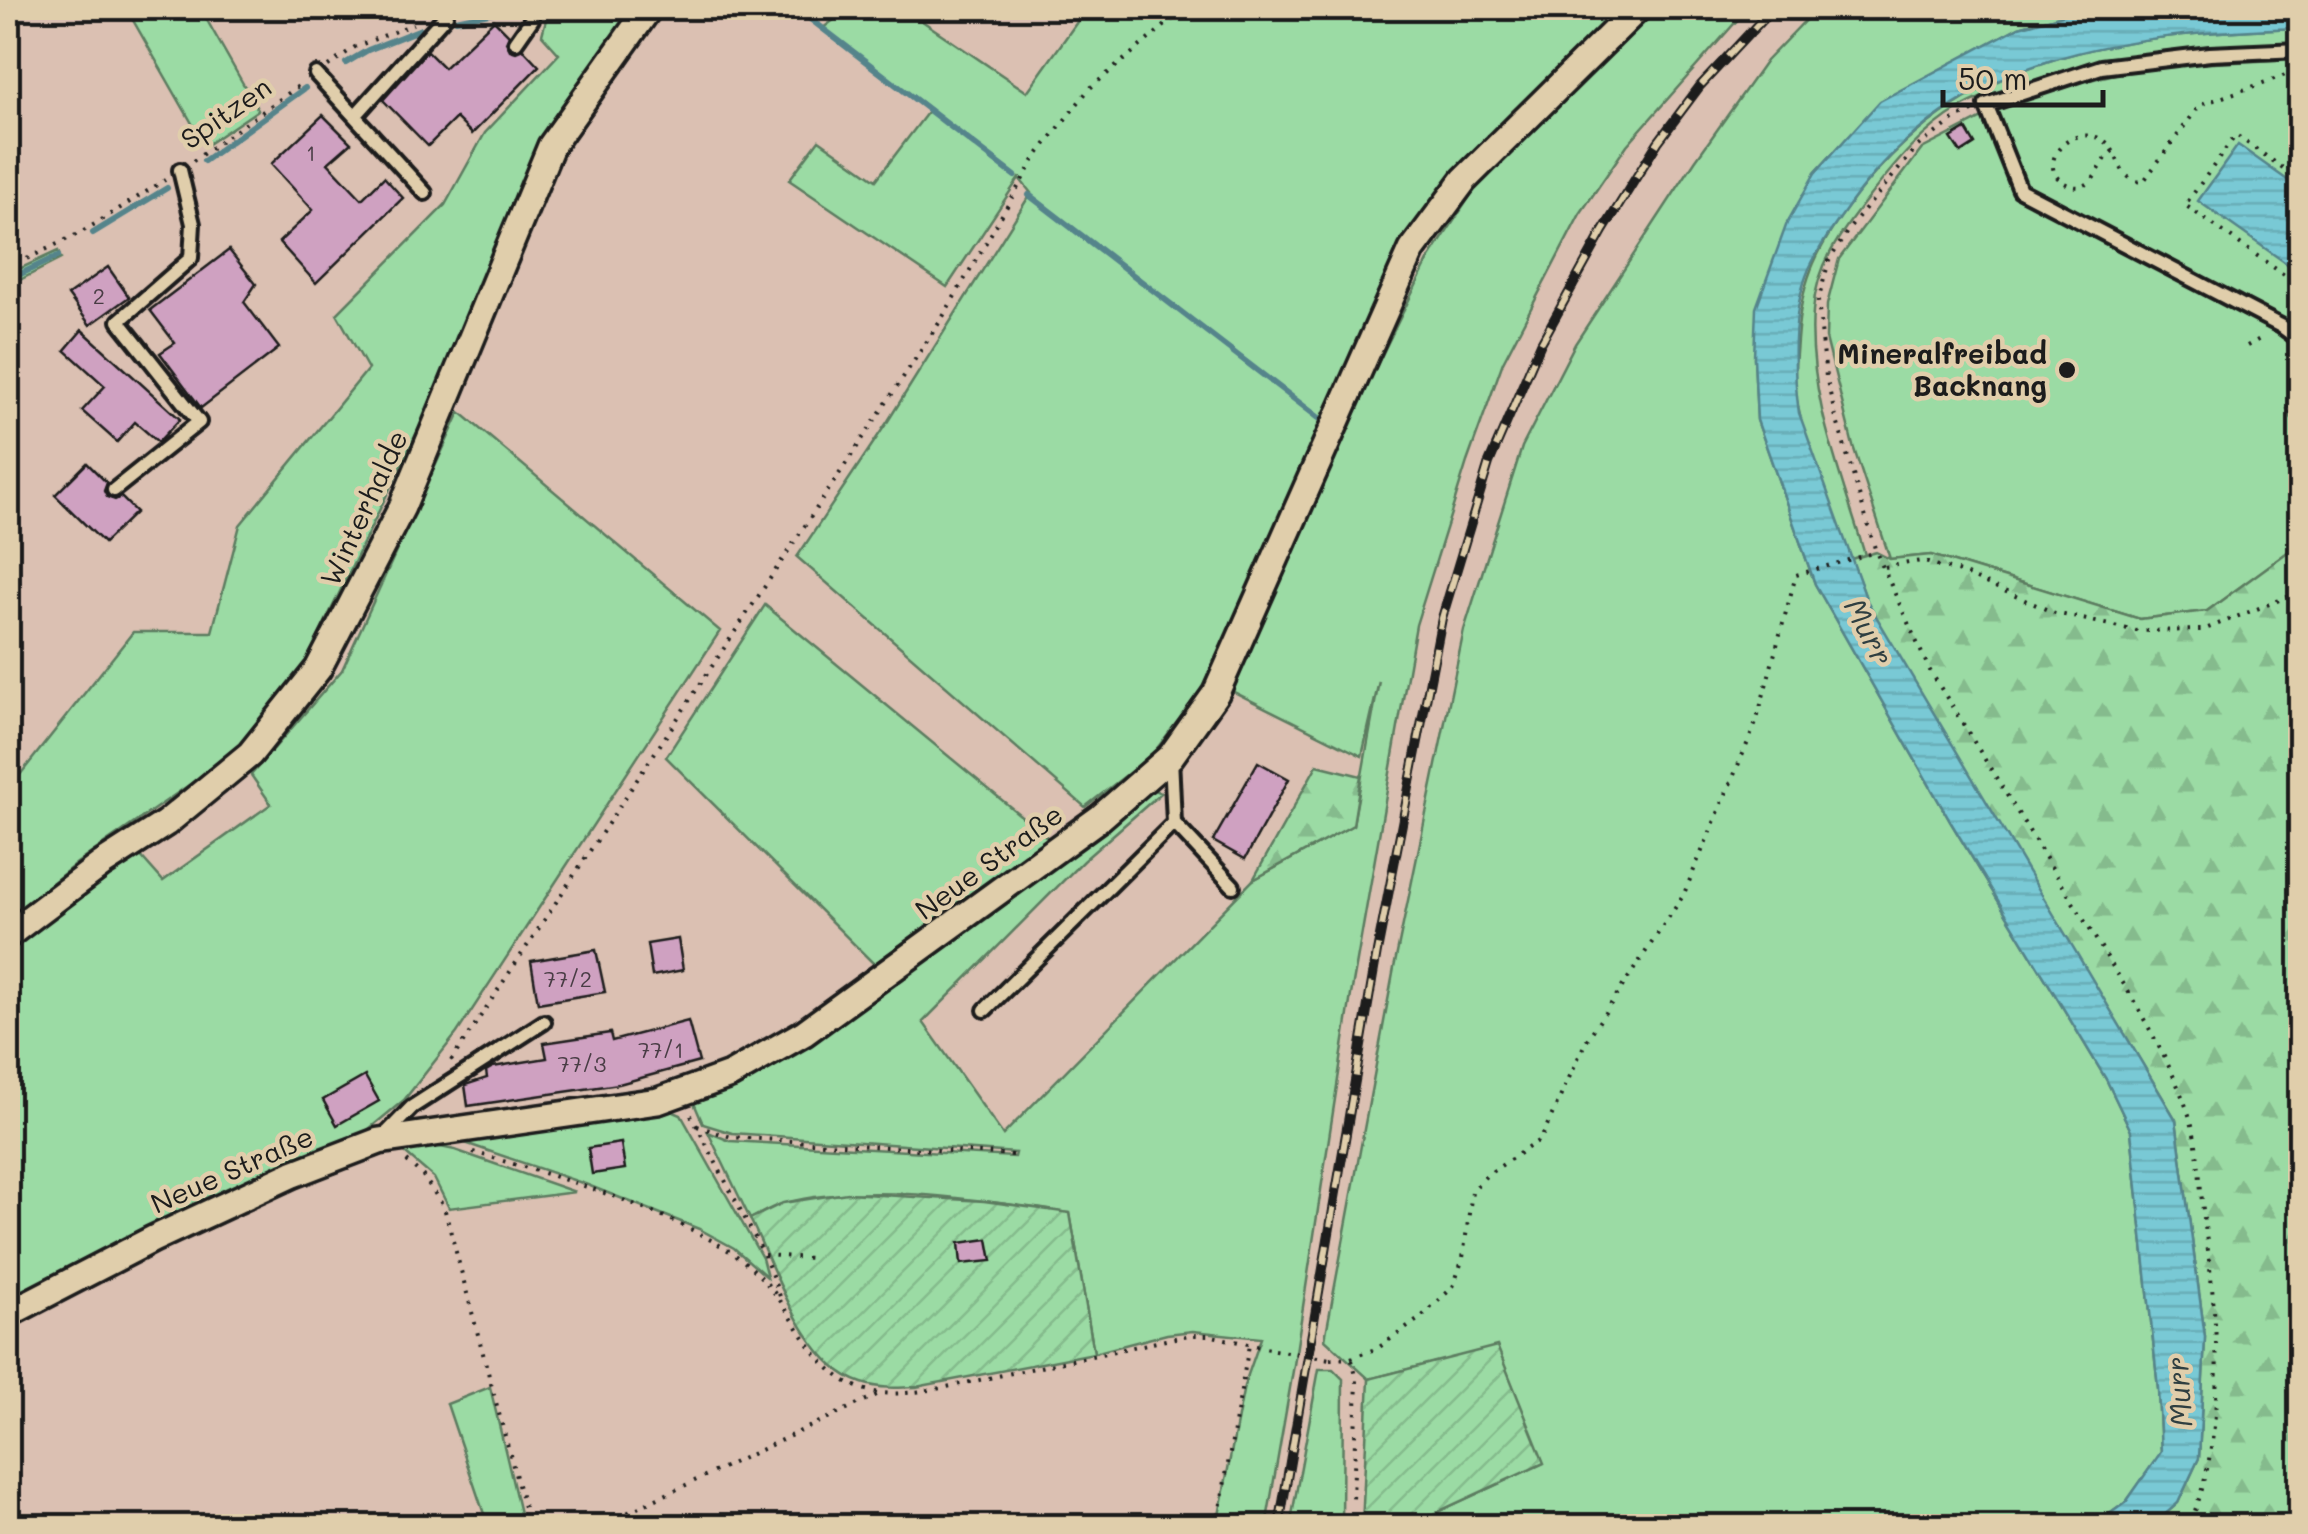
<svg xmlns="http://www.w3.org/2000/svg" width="2308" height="1534" viewBox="0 0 2308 1534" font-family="Mali,sans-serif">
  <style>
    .grass { fill: #9bdba4; stroke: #5c7c60; stroke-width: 2.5 }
    .forest { fill: url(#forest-firs); stroke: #5c7c60; stroke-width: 2.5 }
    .garden { fill: url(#garden-furrows); stroke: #5c7c60; stroke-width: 2.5 }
    .water { fill: url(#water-rules); stroke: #54848b; stroke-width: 2.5 }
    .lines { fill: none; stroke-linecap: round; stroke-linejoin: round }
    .stream { stroke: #54848b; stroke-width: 6 }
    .building { fill: #cfa1c1; stroke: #1c1c1c; stroke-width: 2.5 }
    .lane-casing { stroke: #1c1c1c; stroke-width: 20 }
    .street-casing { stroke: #1c1c1c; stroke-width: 32 }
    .path { stroke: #1c1c1c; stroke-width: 4; stroke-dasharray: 2.5 8; stroke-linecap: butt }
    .lane { stroke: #e0ceab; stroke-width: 12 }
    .street { stroke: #e0ceab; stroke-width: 25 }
    .rail-casing { stroke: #1c1c1c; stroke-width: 10 }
    .rail { stroke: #e0ceab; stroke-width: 6; stroke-dasharray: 19; stroke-linecap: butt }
    .path-bridge { stroke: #1c1c1c; stroke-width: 4; stroke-dasharray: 2.5 8; stroke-linecap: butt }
    .poi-dot { fill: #1c1c1c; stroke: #e0ceab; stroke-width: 4 }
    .labels { text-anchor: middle; stroke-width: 9; stroke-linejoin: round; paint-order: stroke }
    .number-label { font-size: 22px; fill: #493d45 }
    .street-label { font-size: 28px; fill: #1c1c1c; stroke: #e0ceab }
    .poi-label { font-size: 28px; font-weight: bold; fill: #1c1c1c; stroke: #e0ceab; text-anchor: end }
    .water-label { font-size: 30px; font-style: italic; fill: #2f3f41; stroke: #e0ceab }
  </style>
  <defs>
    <pattern id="forest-firs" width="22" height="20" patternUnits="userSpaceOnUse" patternTransform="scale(2.5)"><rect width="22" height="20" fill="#9bdba4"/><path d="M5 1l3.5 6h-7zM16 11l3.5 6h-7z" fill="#85bb8d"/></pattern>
    <pattern id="garden-furrows" width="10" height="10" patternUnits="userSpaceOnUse" patternTransform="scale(2.5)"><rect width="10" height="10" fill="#9bdba4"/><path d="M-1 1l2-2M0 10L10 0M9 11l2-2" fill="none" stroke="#85bb8d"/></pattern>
    <pattern id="water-rules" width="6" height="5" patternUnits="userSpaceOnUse" patternTransform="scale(2.5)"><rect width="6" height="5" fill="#79c9d5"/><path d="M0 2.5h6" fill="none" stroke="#68acb6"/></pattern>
  </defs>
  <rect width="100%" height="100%" fill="#dbc0b2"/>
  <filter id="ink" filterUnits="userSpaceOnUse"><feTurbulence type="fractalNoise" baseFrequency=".01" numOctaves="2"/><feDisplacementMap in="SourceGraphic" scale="20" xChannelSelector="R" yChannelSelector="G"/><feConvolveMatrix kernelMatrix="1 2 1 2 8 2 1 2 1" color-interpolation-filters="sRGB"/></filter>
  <g filter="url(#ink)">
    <path class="grass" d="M126,8H200L258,110L205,146Z
      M549,8H642L536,154L435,395L305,664L242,748L77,863L8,918V790L133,632H212L240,525L368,369L337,314L445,205L485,133L559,54L542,35Z
      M850,8H903L1027,92L1087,8H1172L1182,16L1193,8H1629L1403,250L1201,690L1152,755L1085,807L797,557L888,421L1031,193L1019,178L947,287L789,180L819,140L876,180L930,109L823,28Z
      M1656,8H1748L1627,145L1580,214L1503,362L1467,462L1416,625L1351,995L1294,1365L1266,1526H1217L1244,1386L1261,1338L1193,1331L1167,1334L1094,1353L1070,1213C987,1201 866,1181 785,1203C773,1206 762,1213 750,1219L708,1132L730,1141L1014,1157L1015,1153L732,1133L703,1124L694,1103L894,981L990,915L1152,789L1161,793L1083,861L923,1022L1003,1135L1253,880L1353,825L1379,681L1362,756L1230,690L1282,579L1348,424L1429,259L1476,187Z
      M1817,8H2088L2019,27L1881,101L1815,173L1754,357L1757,420L1815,584L1950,821L2106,1079L2131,1131L2158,1388L2161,1453L2126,1502L2093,1526H1407L1543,1463L1497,1347L1369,1379L1325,1339L1394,968L1464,630L1522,447L1575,344L1695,161L1766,61Z
      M2300,28V46C2248,49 2194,48 2141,56C2106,61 2073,72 2038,81C2012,87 1984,94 1960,108C1922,130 1895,164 1868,198C1841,232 1816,266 1813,311C1807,394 1842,477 1865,555L1851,559C1832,508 1800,439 1795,386C1794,371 1796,355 1797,340C1801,284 1814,253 1847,208C1962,50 2119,34 2300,28Z
      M2300,59V401L2287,409L2300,435V543L2207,611L2140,619L1931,555L1890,559L1853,446L1826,338L1827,305L1839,259L1922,149L2002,108L2064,86L2149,66Z
      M58,251L61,259L8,286V274Z
      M460,412L720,631L457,1033L404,1100L358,1138L8,1305V948L138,853L163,881L271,804L251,775L342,670Z
      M765,605L1048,838L874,964L666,757Z
      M667,1109L681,1115L762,1258L767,1277L734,1248L699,1229L585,1184L462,1142L466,1138Z
      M426,1144L455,1150L575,1192L449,1208L434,1178L406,1154L405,1148Z
      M1319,1369H1333L1343,1379L1342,1526H1290Z
      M490,1387L523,1526H488L447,1404Z"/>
    <path class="forest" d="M2300,543V1526H2152L2178,1503L2199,1458L2205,1337L2176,1120L1919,692L1867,601L1851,559L1876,552L1890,559L1931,555L2140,619L2207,611Z
      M1317,765L1361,776L1353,825L1253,880Z"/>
    <path class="garden" d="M847,1193L984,1201L1070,1213L1094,1353L916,1387C898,1388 880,1389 862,1383C803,1364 776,1269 750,1219L783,1203Z
      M1497,1346L1544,1463L1407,1526H1362L1369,1379Z"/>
    <path class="water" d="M2088,8H2300V28C2124,34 1961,50 1850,204C1835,225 1820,245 1809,269C1791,311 1793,369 1799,413L1867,601L2176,1120L2205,1337L2199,1458L2178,1503L2152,1526H2093L2126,1502L2161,1452L2158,1388L2131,1131L2106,1079L1950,821L1815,584L1757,420L1754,357L1756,308L1787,223L1815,173L1880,101L2019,27Z
      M2238,145L2300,189V273L2198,201Z"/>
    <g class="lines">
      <path class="stream" d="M796,8L1015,176
        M456,20L503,10
        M346,63L368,50L421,29
        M204,161L305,88
        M1029,195L1319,418
        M93,233L167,188
        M8,280L58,256"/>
    </g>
    <path class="building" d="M494,20L509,35L506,42L510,50L516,52L523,49L539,66L472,134L456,118L428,146L383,100L427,51L444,68Z
      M323,115L351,143L328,163L362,199L384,177L403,198L316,283L279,242L313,210L271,164Z
      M1966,129L1975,144L1961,153L1951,138Z
      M229,250L256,284L244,302L279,348L201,408L160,353L175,343L150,310Z
      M108,267L129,297L90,325L68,295Z
      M82,330L180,419L158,442L135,422L117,442L82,411L105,386L65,350Z
      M87,463L107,483L104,491L107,497L115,500L121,497L136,512L104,543L55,495Z
      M1258,762L1289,779L1245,859L1213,841Z
      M678,939L683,970L652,976L647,944Z
      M596,950L605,992L538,1003L531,961Z
      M688,1021L699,1062L619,1084L468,1106L465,1085L487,1078L486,1071L493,1067L547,1058L544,1043L610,1033L612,1041Z
      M365,1076L379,1101L337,1125L323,1100Z
      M621,1143L625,1169L592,1174L588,1148Z
      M988,1239L992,1261L961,1264L959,1243Z"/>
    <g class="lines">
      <defs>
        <path id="lane" d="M516,42L532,19L529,8
          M2300,50L2210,54L2101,67L1986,105L2020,190L2281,326L2300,340
          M316,74L425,193
          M355,116L446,15
          M114,490L199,422L119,321L191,258L193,224L180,170
          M1174,823L1233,886
          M985,1010L1174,823L1171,757
          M384,1136L412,1107L544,1022"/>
        <path id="street" d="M8,935L102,864L166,823L250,754L318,669L402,507L551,146L649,8
          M8,1314L153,1239L293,1174L379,1141L658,1101L730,1075L804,1033L1101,817L1171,756L1216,693L1412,250L1464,180L1638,8"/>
      </defs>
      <use href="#lane" class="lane-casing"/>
      <use href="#street" class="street-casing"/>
      <path class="path" d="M461,11L474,8
        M328,66L355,47L413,24
        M1973,111L1958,117L1918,146L1848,230L1829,261L1818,301L1826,377L1835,414L1876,552L1929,669L2131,996C2152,1033 2174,1072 2188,1112C2199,1142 2199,1179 2203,1210C2216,1315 2231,1427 2189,1526
        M2113,151C2098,162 2095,195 2069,185C2034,172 2062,127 2096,137C2123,144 2112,180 2143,182L2200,105L2300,70
        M193,161L304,82
        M2300,180L2236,135L2185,205L2300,286
        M8,268L82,232L165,180
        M2247,346L2265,336
        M1885,567L1921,561L1960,572L2055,613L2137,631L2203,630L2300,592
        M451,1061L941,320L1035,158L1089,89L1186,8
        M691,1115L764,1255L781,1299
        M697,1126L731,1137L1013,1155
        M473,1152C557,1177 648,1202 723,1247C746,1260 769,1283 783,1305C809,1344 829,1387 881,1393C901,1395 922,1391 942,1388L1189,1335H1208L1274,1350
        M407,1161L423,1176L444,1207L529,1526
        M764,1255L811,1258
        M1330,1359L1351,1358L1378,1348L1419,1319L1453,1287L1463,1258L1472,1191L1487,1175L1541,1139L1586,1041L1683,896L1756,723L1796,575L1876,552
        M1352,1360L1357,1380L1353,1500
        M599,1526L881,1393
        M1217,1526L1249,1345"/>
      <use href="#lane" class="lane"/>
      <use href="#street" class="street"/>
      <defs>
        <path id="rail" d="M1279,1526L1377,952L1442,618L1489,463L1541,343L1603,231L1658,142L1700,86L1773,8"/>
      </defs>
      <use href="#rail" class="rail-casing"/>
      <use href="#rail" class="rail"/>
      <path class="path-bridge" d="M1274,1350L1330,1359"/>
    </g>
  </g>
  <circle class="poi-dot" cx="2067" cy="370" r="10"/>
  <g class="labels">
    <g class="number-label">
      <text x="311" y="161">1</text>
      <text x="99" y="304">2</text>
      <text x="568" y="987">77/2</text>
      <text x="661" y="1058">77/1</text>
      <text x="582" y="1072">77/3</text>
    </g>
    <g class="street-label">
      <text transform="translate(226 113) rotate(-35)" y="10">Spitzen</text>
      <text transform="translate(364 508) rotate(-65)" y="10">Winterhalde</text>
      <text transform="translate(989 862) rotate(-36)" y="10">Neue Straße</text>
      <text transform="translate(232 1170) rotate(-24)" y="10">Neue Straße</text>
    </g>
    <g class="poi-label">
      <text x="2047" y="364">Mineralfreibad<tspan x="2047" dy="32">Backnang</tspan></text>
    </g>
    <g class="water-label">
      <text transform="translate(1868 632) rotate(63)" y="10">Murr</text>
      <text transform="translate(2180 1392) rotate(-94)" y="10">Murr</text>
    </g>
  </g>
  <rect width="2308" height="1534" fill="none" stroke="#e0ceab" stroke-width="40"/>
  <rect x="20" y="20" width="2268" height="1494" fill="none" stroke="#1c1c1c" stroke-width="4" filter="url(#ink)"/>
  <path d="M1943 90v15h160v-15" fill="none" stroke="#1c1c1c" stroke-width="5"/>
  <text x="1958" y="90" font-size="30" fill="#1c1c1c" stroke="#e0ceab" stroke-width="8" paint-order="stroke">50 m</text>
</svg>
